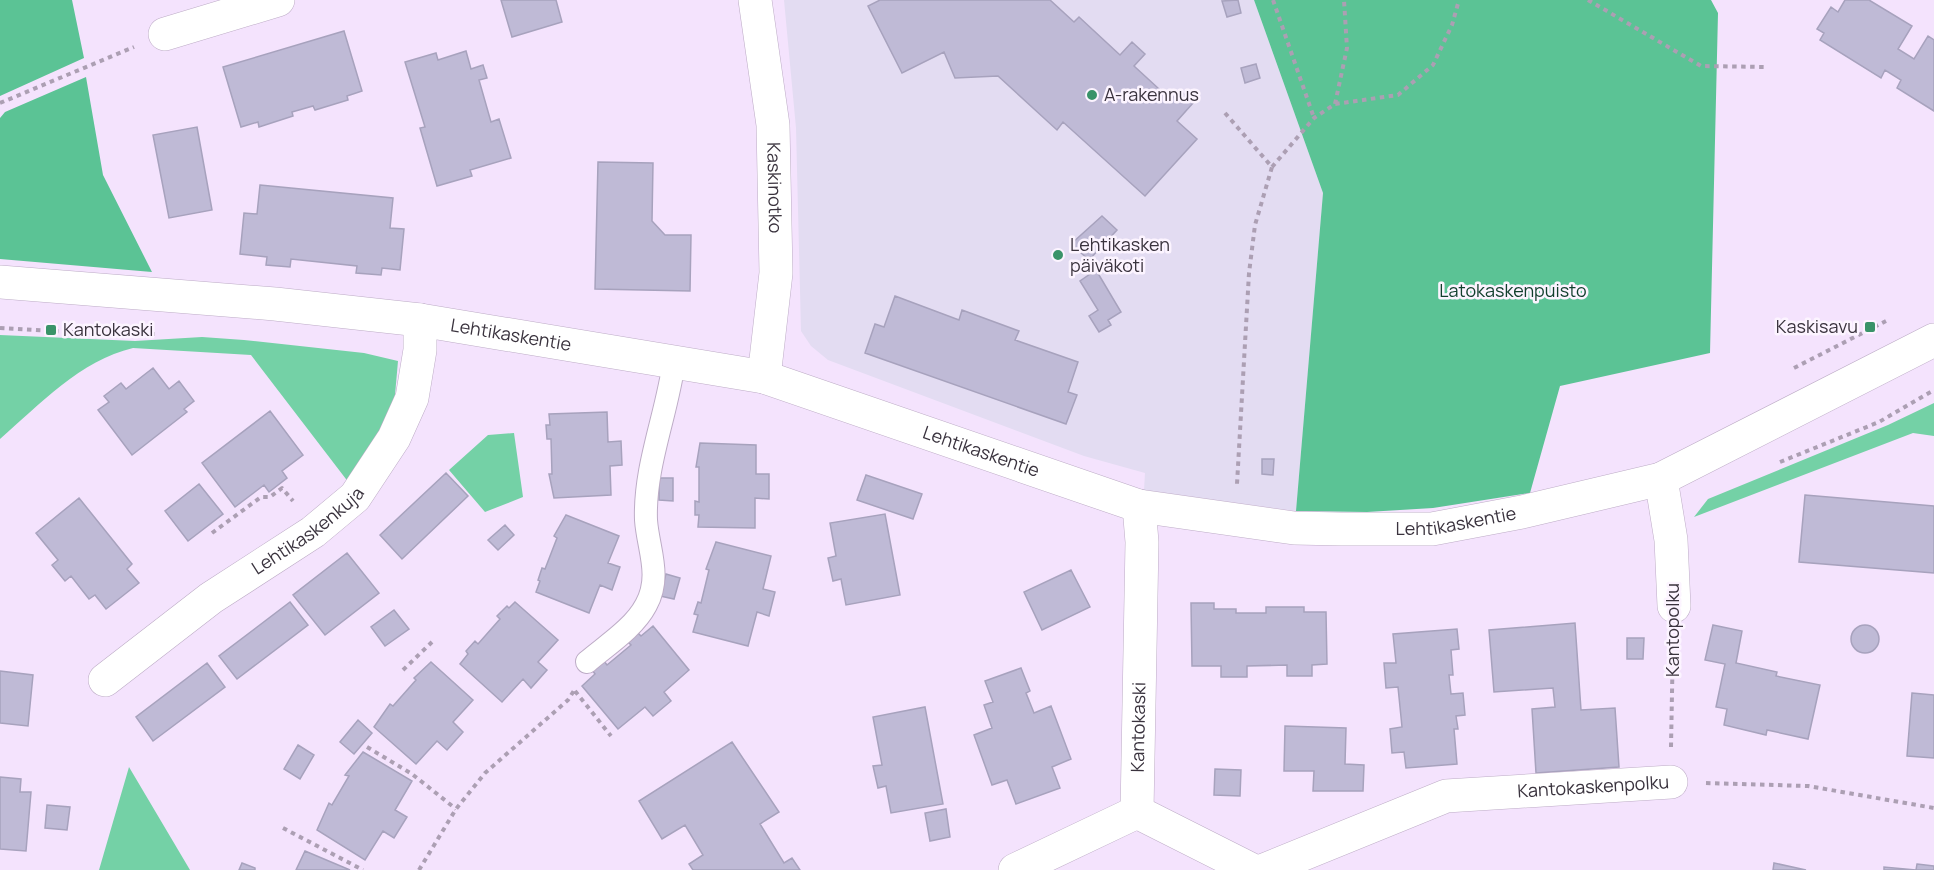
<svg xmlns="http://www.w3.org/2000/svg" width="1934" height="870" viewBox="0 0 1934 870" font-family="Manrope,sans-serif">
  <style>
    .education { fill: #e3dcf2 }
    .green { fill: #74d1a6 }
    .forest { fill: #5bc395 }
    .building { fill: #bfbad6; stroke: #a7a2bd; stroke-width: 1.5 }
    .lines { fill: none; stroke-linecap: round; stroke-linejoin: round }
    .service-casing { stroke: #bdacc6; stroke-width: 24 }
    .minor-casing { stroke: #bdacc6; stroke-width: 34 }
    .path { stroke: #ac9fb3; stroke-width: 4; stroke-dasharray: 4.5 4.5; stroke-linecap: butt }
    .service { stroke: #fff; stroke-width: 22 }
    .minor { stroke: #fff; stroke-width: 33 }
    .poi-dot { fill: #399369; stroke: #fcf4ff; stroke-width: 2 }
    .labels { text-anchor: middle; stroke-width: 5; stroke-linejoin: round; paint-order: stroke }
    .poi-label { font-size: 18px; fill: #3a333e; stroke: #fcf4ff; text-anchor: start }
    .street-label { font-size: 18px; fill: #3a333e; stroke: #fcf4ff }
    .park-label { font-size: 18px; fill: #113f2c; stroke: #fcf4ff }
  </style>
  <rect width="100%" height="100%" fill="#f4e3fd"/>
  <path class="education" d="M784,0H1254L1323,193L1296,511L1144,490L1145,473L1084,456L828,360L811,346L801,331L796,128Z"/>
  <path class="green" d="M0,335L135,341L202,337L244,340L364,353L398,361L395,395L380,442L349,483L251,355L133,348C81,360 39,405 0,439Z
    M1934,403V436L1913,433L1694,517L1708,499L1888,425Z
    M514,433L523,497L485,512L449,470L488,435Z
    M129,767L190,870H99Z"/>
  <path class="forest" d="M0,0H72L84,58L0,96Z
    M1254,0H1711L1718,13L1710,353L1560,386L1530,493L1433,508L1367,512L1296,511L1323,193Z
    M86,77L103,175L152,272L0,259V118L5,112Z"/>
  <path class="building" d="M501,0H556L562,22L512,37Z
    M880,0H1050L1074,22L1079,17L1120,55L1132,42L1145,54L1134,66L1171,100L1180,90L1193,103L1177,121L1197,139L1145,196L1063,122L1057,130L998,76L955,78L944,52L902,73L868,6Z
    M1238,0L1241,13L1227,17L1222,1Z
    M1845,0H1869L1912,26L1898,49L1914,59L1928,36L1934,40V111L1897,88L1901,80L1885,70L1881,78L1820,40L1824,33L1817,29L1831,7L1838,12Z
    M344,31L362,91L347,96L348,100L315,110L313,106L292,112L293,116L259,127L258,122L241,127L223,67Z
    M466,51L471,69L483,65L487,78L479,80L491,122L499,119L511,158L470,170L472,176L437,186L420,128L425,127L405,62L436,53L438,60Z
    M1256,64L1260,78L1245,83L1241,68Z
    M197,127L212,210L169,218L153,135Z
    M598,162L653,163L652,221L665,235H691L690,291L595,289Z
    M260,185L393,198L390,228L404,229L400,270L382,268L381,275L356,273L357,266L291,259L290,267L266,265L267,257L240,254L244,213L257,214Z
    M1102,216L1117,230L1089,260L1071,244Z
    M1096,270L1121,312L1108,320L1111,325L1099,332L1089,316L1098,310L1080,281Z
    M895,296L959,320L962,310L1019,331L1015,340L1078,362L1068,392L1077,395L1066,424L865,353L875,324L884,327Z
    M153,368L169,389L179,381L194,401L184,409L187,412L132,455L98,410L109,402L104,396L121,383L126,389Z
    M270,411L303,455L282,471L287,478L269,492L264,485L235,507L202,463Z
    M607,412L608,442L621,441L622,465L610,466L611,495L554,498L549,474H552L551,439H547L546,425H550L549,414Z
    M700,443L756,445V474H769V499L755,498V528L698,527L699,515H695V501L699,502V467H696Z
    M1262,459H1274L1273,475L1262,474Z
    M446,473L468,496L402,559L380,535Z
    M866,475L922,494L913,519L857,500Z
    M659,478H673V501L659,500Z
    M199,484L223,514L188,541L165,511Z
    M1805,495L1934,506V573L1799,562Z
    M79,498L132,564L127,569L139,583L106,609L95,595L89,599L71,576L65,581L52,565L58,560L36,533Z
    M885,514L900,595L846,605L841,579L833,581L828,558L836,556L830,523Z
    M566,515L619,536L608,563L620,567L612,590L600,585L589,613L536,592L540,581L538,580L542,568L545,569L557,538L554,536Z
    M505,525L514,535L498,550L488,540Z
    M716,542L771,556L763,589L775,592L769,616L757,612L748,646L693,632L698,615L694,614L698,602L701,603L709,570L706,569Z
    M347,553L379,593L325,635L293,595Z
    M1071,570L1090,607L1042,630L1024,592Z
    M666,574L680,578L674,599L660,596Z
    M290,602L308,625L237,679L219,656Z
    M515,602L558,640L538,662L547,670L531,688L523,679L502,702L460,664L468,654L466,651L475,641L478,644L500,619L497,616L507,606L509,608Z
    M1191,603H1214V609H1236V613H1266V607H1304V612H1326L1327,664L1312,665V676H1287V665L1247,666V677H1221V666H1192Z
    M394,610L409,629L385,646L371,627Z
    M1575,623L1581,710L1615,708L1619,767L1536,773L1532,709L1555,707L1553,688L1494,692L1489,630Z
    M1713,625L1742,631L1736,663L1777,672L1776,676L1820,685L1808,739L1767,730L1766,735L1724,725L1727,709L1716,707L1725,664L1705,660Z
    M1851 639a14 14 0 1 1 28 0a14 14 0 1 1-28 0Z
    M653,626L689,670L664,692L671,701L653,716L645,707L618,729L582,686L595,674L593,671L604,661L607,665L631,645L628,642L638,633L641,636Z
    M1457,629L1459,649L1451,650L1453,675H1449L1451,694L1463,693L1465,715L1456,716L1458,729H1454L1457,764L1406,768L1404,752L1392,753L1390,729L1402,727L1398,687L1386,688L1384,663H1396L1393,634Z
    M1627,638H1644L1643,659H1627Z
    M431,662L473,700L453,722L463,732L447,750L437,741L416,764L374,727L390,704L393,706L416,680L414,678Z
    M207,663L225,687L153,741L136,717Z
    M1021,668L1030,691L1026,693L1034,713L1051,706L1071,759L1052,767L1060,788L1016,804L1007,780L992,785L974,735L992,728L984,705L993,702L985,681Z
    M0,671L33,675L28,726L0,723Z
    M1912,693L1934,695V758L1907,756Z
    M925,707L943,804L891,813L886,786L878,788L873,766L882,765L873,717Z
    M358,720L372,733L354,754L340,742Z
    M1285,726L1346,728L1345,764L1364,765L1363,791H1313L1314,771H1284Z
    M732,742L779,812L760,824L784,863L792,858L800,870H693L689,864L703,855L685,825L662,839L639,801Z
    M298,745L314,755L300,779L284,769Z
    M363,752L412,781L395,810L407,817L394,838L383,831L365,860L317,830L329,803L332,805L349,776L345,775Z
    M1215,769L1241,770L1240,796L1214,795Z
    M0,777L21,779L20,792H31L26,851L0,849Z
    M47,805L70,807L67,830L45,828Z
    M946,809L950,837L930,841L925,813Z
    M305,851L350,870H296Z
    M242,863L255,868V870H239Z
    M1774,863L1806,870H1773Z
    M1917,864L1934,866V870H1884V867L1916,870Z"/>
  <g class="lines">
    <defs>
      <path id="service" d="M587,662C607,645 634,628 646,605C662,576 648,549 646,520C644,467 667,414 674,362"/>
      <g id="minor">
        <path id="s1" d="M755,0L773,125L776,273L764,377"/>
        <path d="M165,34L278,0"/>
        <path id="s2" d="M0,282L275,304L420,320L764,377L1139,506L1294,528L1341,529H1432L1522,512L1661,479L1934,340"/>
        <path d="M1661,479L1671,540L1674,606"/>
        <path id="s3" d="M105,680L211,598L313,532L355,497L394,438L412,398L420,350V320"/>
        <path d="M1137,812L1252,870"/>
        <path id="s4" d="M1015,870L1137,812L1142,542L1139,506"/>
        <path id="s5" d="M1264,870L1446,796L1671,782"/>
      </g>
    </defs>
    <use href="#service" class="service-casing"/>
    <use href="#minor" class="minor-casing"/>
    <path class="path" d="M1273,0L1314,118
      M1588,0L1701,66L1766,67
      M0,103L134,47
      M1335,104L1347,48L1344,0
      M1225,113L1272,167L1255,225L1249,273L1237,484
      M1272,167L1314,118L1335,104L1398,95L1433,65L1452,25L1459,0
      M0,328L123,335L155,334
      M1794,368L1886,321
      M1780,462L1879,422L1934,390
      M212,533L261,497H270L282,488L293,501
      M403,670L432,642
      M575,691L611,736
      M367,747L412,774L456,809
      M1671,747L1673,640
      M1706,783L1808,786L1934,808
      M283,828L363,870
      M419,870L456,809L485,773L568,700L575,689"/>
    <use href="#service" class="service"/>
    <use href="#minor" class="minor"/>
  </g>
  <g class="poi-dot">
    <circle cx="1092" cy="95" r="6"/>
    <circle cx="1058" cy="255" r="6"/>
    <rect x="1864" y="321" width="12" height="12" rx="3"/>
    <rect x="45" y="324" width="12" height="12" rx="3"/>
  </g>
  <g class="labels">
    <g class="poi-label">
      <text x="1104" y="101">A-rakennus</text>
      <text x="1070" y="251">Lehtikasken<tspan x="1070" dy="21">päiväkoti</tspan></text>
      <text x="1858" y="333" text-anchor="end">Kaskisavu</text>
      <text x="63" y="336">Kantokaski</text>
    </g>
    <g class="street-label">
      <text dy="6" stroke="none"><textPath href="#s1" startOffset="189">Kaskinotko</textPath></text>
      <text dy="6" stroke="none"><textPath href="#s2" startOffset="514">Lehtikaskentie</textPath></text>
      <text dy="6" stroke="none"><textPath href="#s2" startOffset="1000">Lehtikaskentie</textPath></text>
      <text dy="6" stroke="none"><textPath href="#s2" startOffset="1486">Lehtikaskentie</textPath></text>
      <text dy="6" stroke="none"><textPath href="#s3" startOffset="252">Lehtikaskenkuja</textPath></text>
      <text transform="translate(1673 630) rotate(-90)" y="6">Kantopolku</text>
      <text dy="6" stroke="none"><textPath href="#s4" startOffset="220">Kantokaski</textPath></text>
      <text dy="6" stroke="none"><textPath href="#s5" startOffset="344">Kantokaskenpolku</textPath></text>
    </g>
    <g class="park-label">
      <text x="1513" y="297">Latokaskenpuisto</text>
    </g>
  </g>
</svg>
